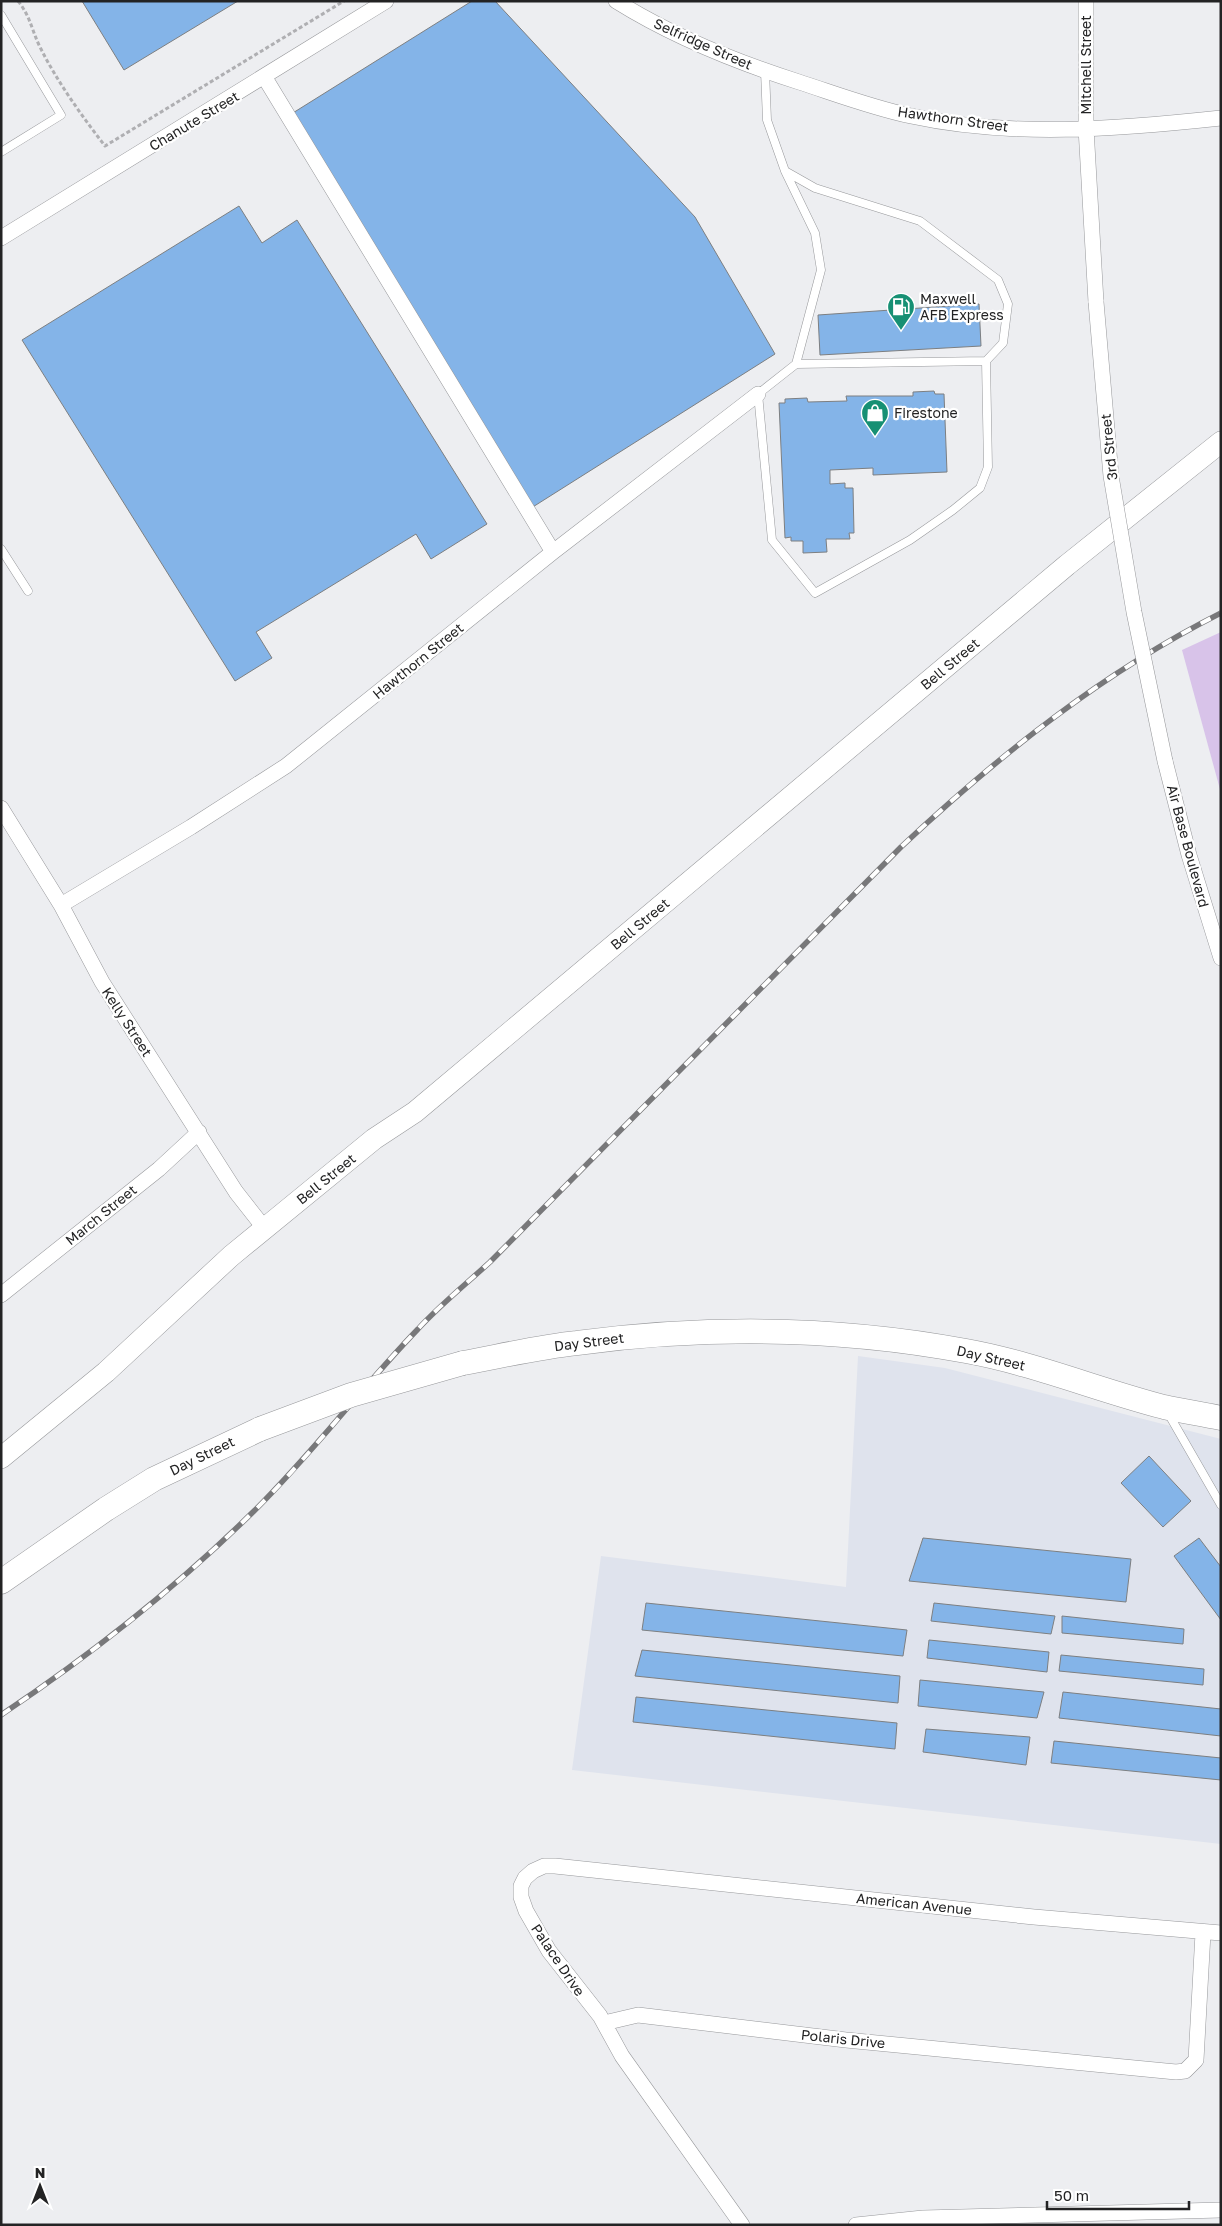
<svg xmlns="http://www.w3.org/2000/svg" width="1222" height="2226" viewBox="0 0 1222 2226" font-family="'Golos Text',sans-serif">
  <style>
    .built { fill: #dfe3ed }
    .green { fill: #d8c3e9 }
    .building { fill: #84b4e8; stroke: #7d7f81 }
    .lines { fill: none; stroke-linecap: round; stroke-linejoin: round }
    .service-casing { stroke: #97989b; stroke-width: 9 }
    .minor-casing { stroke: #97989b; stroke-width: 16 }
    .secondary-casing { stroke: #97989b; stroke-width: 22 }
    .primary-casing { stroke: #97989b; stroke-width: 25 }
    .path { stroke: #afafb2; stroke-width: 3; stroke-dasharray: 4 2.5; stroke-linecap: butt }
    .service { stroke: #fff; stroke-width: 8 }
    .minor { stroke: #fff; stroke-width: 15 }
    .secondary { stroke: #fff; stroke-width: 21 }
    .primary { stroke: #fff; stroke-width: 24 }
    .rail-casing { stroke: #78787a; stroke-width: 5.5 }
    .rail { stroke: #fff; stroke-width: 4; stroke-dasharray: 11; stroke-linecap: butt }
    .minor-bridge-casing { stroke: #97989b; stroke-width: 16; stroke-linecap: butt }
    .primary-bridge-casing { stroke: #97989b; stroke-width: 25; stroke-linecap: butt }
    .minor-bridge { stroke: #fff; stroke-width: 15 }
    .primary-bridge { stroke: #fff; stroke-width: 24 }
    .labels { text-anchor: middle; stroke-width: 4.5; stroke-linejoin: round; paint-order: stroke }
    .street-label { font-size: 14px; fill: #232324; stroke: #fff }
    .poi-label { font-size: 14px; fill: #232324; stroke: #fff; text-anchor: start }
  </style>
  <rect width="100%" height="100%" fill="#edeef1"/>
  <path class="built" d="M858,1356L945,1368L1221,1439V1844L572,1770L601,1556L846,1587Z"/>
  <path class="green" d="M1221,632V793L1182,650Z"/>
  <path class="building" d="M82,1H238L124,70Z
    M472,1H495L695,217L775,354L528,510L288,116Z
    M239,206L262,243L297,220L487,524L431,559L416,534L256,632L272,658L235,681L22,340Z
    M979,304L981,346L820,355L818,315Z
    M934,391L935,394H944L947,472L873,475V468L830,470V484L845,483V488H853L854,533H849L850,539H826L827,552L803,553V541H791V537L785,538L779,403H785V399L807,398L808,402L847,401L846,396H913V392Z
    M1149,1456L1191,1501L1163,1527L1121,1483Z
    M923,1538L1131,1559L1126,1602L909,1581Z
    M1199,1538L1221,1567V1620L1174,1556Z
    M646,1603L907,1630L903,1656L642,1630Z
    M934,1603L1055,1616L1051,1634L931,1621Z
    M1062,1616L1184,1629L1183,1644L1062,1633Z
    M929,1640L1049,1652L1047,1672L927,1658Z
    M642,1650L900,1676L898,1703L635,1676Z
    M1061,1655L1204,1669L1203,1685L1059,1671Z
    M920,1680L1044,1692L1037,1718L918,1706Z
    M1063,1692L1221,1709V1736L1059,1718Z
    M636,1697L897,1723L895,1749L633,1722Z
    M926,1729L1030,1737L1026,1765L923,1752Z
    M1054,1741L1221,1758V1780L1051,1763Z"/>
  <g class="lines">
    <defs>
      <path id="service" d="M1,15L61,115L1,152
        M765,71L767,120L785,171L815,188L920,221L998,280L1008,304L1003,343L986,361L988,467L980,488L953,510L910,540L815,593L772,540L758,394L796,364L821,270L815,233L785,171
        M796,364L986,361
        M1,549L28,591
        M1168,1413L1221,1505"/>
      <path id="minor" d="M616,1C672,36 736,62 799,82C836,94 873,108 911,116C1012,138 1119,129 1221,118
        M1086,1V128L1096,302
        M265,78L553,552
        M1,238L386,1
        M1165,761L1189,855L1221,958
        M1,808L61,905L102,982L236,1192L265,1229
        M61,905L191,827L286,766L553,552L758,394
        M1,1295L159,1169L199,1132
        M604,2023L638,2015L846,2040L1176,2072L1185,2071L1196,2060L1203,1933
        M742,2225L622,2056L600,2016L549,1951L526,1911L521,1897V1886L525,1878L533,1871L544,1866H555L1034,1917L1221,1933
        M856,2225L923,2218L1221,2210"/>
      <path id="secondary" d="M1,1458L106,1372L231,1256L374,1139L415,1112L1067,565L1221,442"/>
      <path id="primary" d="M463,1363C501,1356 539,1347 577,1343C706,1326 838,1327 966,1351C1033,1363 1098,1390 1164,1407C1182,1411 1202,1414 1221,1418
        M1,1582L106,1509L154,1479L260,1429"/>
    </defs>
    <use href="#service" class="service-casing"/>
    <use href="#minor" class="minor-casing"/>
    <use href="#secondary" class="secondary-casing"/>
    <use href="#primary" class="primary-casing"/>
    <path class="path" d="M18,1C31,17 32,32 41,49C58,83 82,116 105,146L344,1"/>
    <use href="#service" class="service"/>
    <use href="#minor" class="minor"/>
    <use href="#secondary" class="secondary"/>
    <use href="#primary" class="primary"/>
    <defs>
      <path id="rail" d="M1,1715C92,1654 176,1588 254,1511C312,1454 361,1388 418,1329C440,1305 466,1284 490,1262L901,847C998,756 1102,673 1221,613"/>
    </defs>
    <use href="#rail" class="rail-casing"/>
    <use href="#rail" class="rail"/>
    <defs>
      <path id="minor-bridge" d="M1096,302L1111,476L1134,612L1165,761"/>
      <path id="primary-bridge" d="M260,1429L351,1395L463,1363"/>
    </defs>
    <use href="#minor-bridge" class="minor-bridge-casing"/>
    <use href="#primary-bridge" class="primary-bridge-casing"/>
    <use href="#minor-bridge" class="minor-bridge"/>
    <use href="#primary-bridge" class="primary-bridge"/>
  </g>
  <defs>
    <symbol id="fuel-pin" viewBox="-11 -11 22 30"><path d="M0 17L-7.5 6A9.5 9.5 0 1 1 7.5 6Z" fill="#179074" stroke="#fff"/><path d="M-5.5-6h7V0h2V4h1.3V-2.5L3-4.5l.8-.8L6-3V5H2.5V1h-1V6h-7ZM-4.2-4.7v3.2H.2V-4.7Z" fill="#fff"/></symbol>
    <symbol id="shop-pin" viewBox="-11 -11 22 30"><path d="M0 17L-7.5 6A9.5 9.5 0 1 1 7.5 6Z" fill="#179074" stroke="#fff"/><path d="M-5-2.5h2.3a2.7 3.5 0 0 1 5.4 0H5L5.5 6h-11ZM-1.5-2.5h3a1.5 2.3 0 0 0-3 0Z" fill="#fff"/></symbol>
  </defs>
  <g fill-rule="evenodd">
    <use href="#fuel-pin" x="885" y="291" width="32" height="43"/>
    <use href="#shop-pin" x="859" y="397" width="32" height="43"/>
  </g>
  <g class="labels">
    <g class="street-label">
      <text transform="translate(703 44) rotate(24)" y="5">Selfridge Street</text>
      <text transform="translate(1086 65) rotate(-90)" y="5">Mitchell Street</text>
      <text transform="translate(953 119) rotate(8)" y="5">Hawthorn Street</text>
      <text transform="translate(194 121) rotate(-31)" y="5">Chanute Street</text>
      <text transform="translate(1109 447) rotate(-96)" y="5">3rd Street</text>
      <text transform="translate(418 661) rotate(-39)" y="5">Hawthorn Street</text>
      <text transform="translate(950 664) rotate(-40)" y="5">Bell Street</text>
      <text transform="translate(1188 846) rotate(75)" y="5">Air Base Boulevard</text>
      <text transform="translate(640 924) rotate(-40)" y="5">Bell Street</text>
      <text transform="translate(127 1022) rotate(57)" y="5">Kelly Street</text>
      <text transform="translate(326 1179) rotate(-39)" y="5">Bell Street</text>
      <text transform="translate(101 1215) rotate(-39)" y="5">March Street</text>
      <text transform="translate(589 1342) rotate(-7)" y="5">Day Street</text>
      <text transform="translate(991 1358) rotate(13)" y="5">Day Street</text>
      <text transform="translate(202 1456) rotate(-26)" y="5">Day Street</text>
      <text transform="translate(914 1904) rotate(6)" y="5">American Avenue</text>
      <text transform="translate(558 1960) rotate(56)" y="5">Palace Drive</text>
      <text transform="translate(843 2039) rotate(6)" y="5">Polaris Drive</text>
    </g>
    <g class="poi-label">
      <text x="920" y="304">Maxwell<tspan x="920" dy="16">AFB Express</tspan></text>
      <text x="894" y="418">Firestone</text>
    </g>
  </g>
  <rect width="1222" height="2226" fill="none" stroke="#232324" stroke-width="5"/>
  <g transform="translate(40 2186)" stroke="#ffffff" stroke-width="4" paint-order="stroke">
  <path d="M0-4L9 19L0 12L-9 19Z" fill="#232324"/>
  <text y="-8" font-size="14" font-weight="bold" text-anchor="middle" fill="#232324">N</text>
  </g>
  <path d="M1047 2201v8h142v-8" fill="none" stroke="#232324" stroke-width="2.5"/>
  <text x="1054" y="2201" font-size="15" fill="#232324" stroke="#ffffff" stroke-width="4" paint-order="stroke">50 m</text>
</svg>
